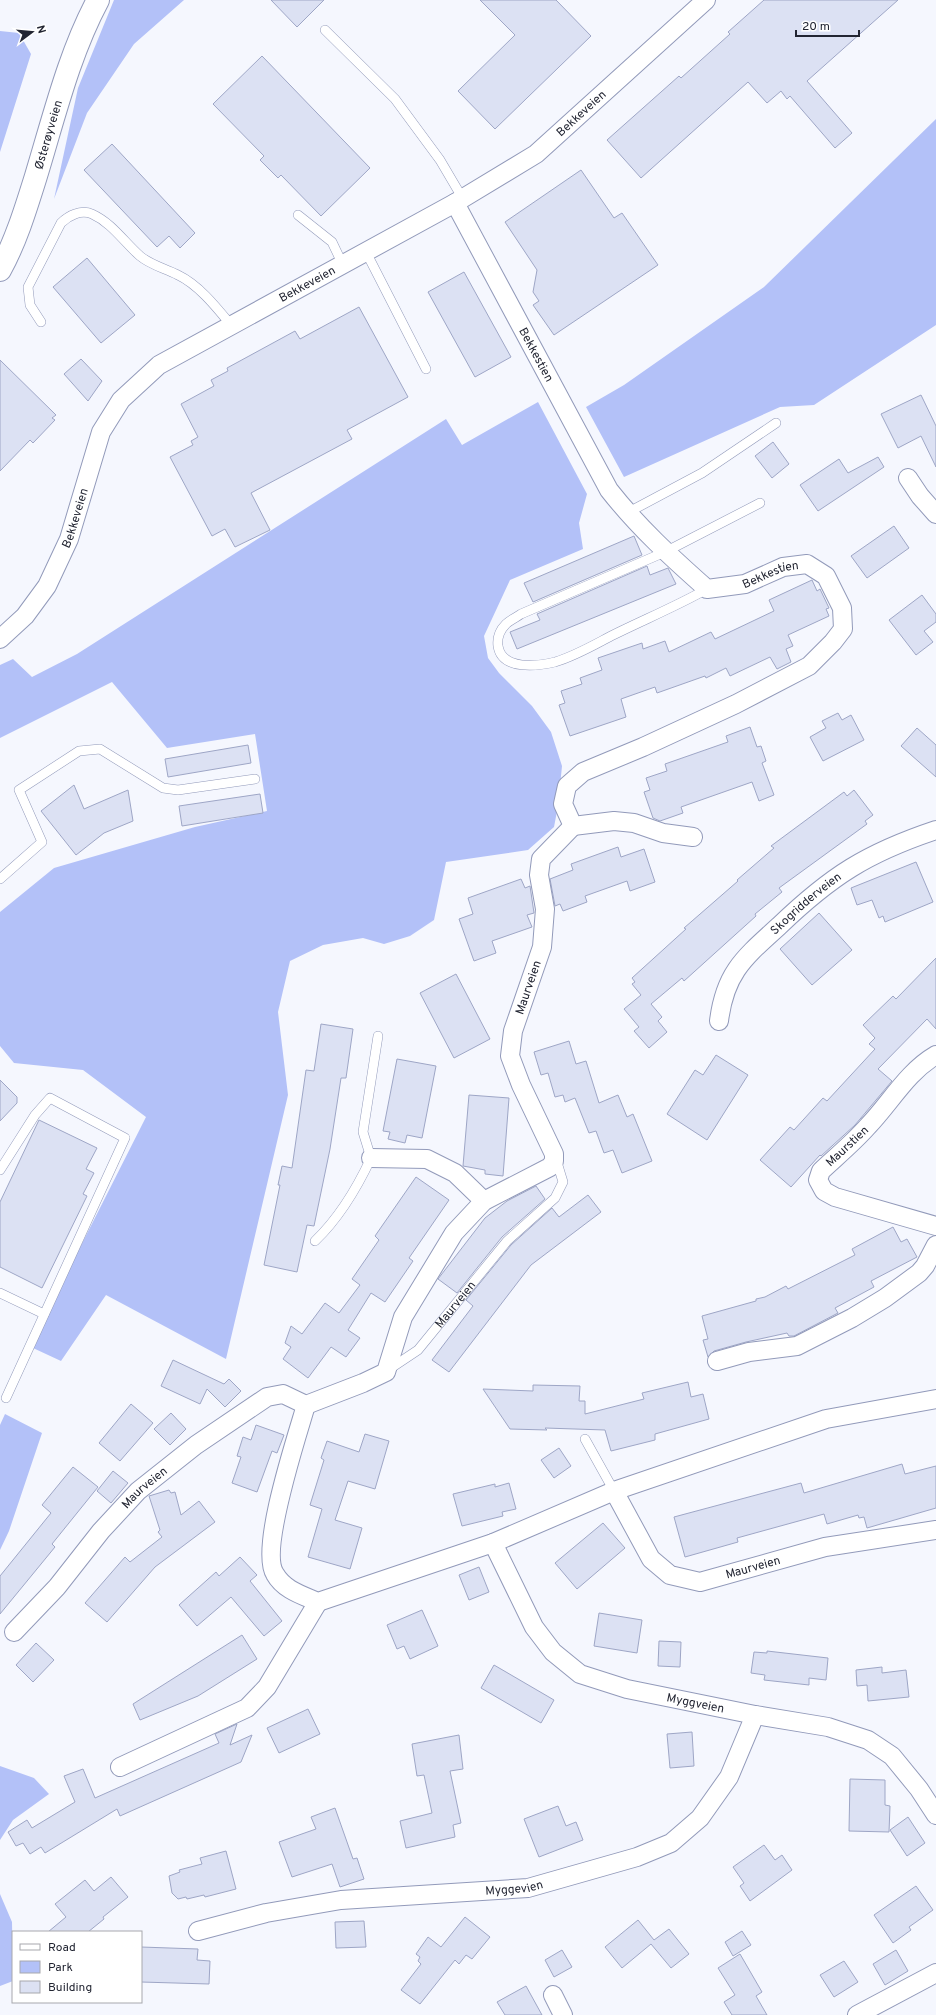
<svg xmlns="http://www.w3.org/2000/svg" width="936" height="2015" viewBox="0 0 936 2015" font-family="Overpass,sans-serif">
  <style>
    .green { fill: #b3c1f8 }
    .building { fill: #dce1f3; stroke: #9ea6c6 }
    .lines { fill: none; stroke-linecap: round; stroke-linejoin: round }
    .service-casing { stroke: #929aba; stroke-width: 10 }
    .minor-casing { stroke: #929aba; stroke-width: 20 }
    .secondary-casing { stroke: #929aba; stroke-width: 24 }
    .service { stroke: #fff; stroke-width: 9 }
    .minor { stroke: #fff; stroke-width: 18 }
    .secondary { stroke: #fff; stroke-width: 22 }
    .labels { text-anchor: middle; stroke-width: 3; stroke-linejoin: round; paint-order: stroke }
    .street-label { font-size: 12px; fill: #222532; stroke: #fff }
  </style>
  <rect width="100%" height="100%" fill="#f5f7fe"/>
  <path class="green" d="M114,0H184L134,44L87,113L54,199L78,88Z
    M0,31L19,33L31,54L0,152Z
    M936,119V325L814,405L780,407L624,477L586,407L624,385L764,287Z
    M538,402L587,494L579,523L583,549L510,580L484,636L488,658L499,673L532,706L551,732L562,766L558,806L554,827L528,850L446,862L434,920L410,936L384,944L363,938L323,945L290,961L278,1012L288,1095L226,1359L106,1295L61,1361L33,1348L62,1283L146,1117L83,1070L14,1063L0,1046V912L54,868L195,827L267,811L255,734L167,748L112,682L0,738V665L13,659L32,677L77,654L446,419L462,445Z
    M5,1414L42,1433L9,1531L0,1550V1425Z
    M0,1766L34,1778L49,1794L13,1820L0,1840Z
    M0,1894L12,1922L13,1981L0,1986Z"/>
  <path class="building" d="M271,0H324L297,27Z
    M480,0H556L591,36L495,129L458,91L515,35Z
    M764,0H898L807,81L852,133L835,148L790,96L787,99L781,91L767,103L748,82L641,178L607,140L679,76L681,78L730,34L728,32Z
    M262,56L370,168L321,216L281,175L278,178L260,160L264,156L213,104Z
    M112,144L195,233L180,248L169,236L157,247L84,170Z
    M581,170L614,218L622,213L658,265L554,335L533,305L539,301L533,292L537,270L505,222Z
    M87,258L135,315L101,343L53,287Z
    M464,272L511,357L475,377L428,292Z
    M359,307L408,397L347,430L352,439L251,493L270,530L235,547L225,529L212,536L170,457L193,445L191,441L198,437L181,404L214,386L211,380L228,371L227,368L295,331L300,339Z
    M81,359L102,381L88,401L64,374Z
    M0,360L56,415L52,418L55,420L33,443L30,440L0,471Z
    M921,395L936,426V467L921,436L898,448L881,414Z
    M773,442L789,464L772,478L755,456Z
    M878,457L884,467L818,511L800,485L839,459L848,473Z
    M894,526L909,548L867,578L851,556Z
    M634,536L642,555L533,602L524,583Z
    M647,566L650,575L668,568L676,584L517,649L510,632L540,620L537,614Z
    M812,580L817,591L820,589L829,608L826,609L829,616L788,635L793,646L786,649L791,662L777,669L770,657L730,676L726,668L706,678L705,676L657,693L655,687L621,699L626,717L570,736L559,705L565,703L561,691L582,684L580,678L602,670L598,658L642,643L643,649L665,641L669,652L711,632L715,639L774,611L769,600Z
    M922,595L936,614V622L924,631L933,642L916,655L889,620Z
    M838,713L842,720L851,715L864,740L823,761L810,737L826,728L822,721Z
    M750,727L757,747L761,746L766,761L762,763L774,795L759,801L752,782L681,807L683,813L660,821L653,818L644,792L650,790L646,778L667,771L665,764L728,742L726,736Z
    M917,728L936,745V777L901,746Z
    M248,745L251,763L168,777L165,759Z
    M74,785L84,809L128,790L133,821L104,833L76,855L41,811Z
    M854,790L873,815L865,821L867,824L779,888L782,892L755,914L756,916L684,981L682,978L651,1004L662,1017L658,1021L667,1032L649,1048L634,1031L639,1027L624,1009L641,995L632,984L635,982L632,978L686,929L684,928L738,881L737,880L774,848L771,846L844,792L847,796Z
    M260,794L263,813L182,826L179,806Z
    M618,847L621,857L644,849L655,882L630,891L627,881L585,896L587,902L563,911L560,904L555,906L550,879L573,870L571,864Z
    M916,862L933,902L885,922L883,916L879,918L872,900L857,905L851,888Z
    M521,879L525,888L530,886L534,913L527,915L532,927L492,941L496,953L474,961L459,919L473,914L468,898Z
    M819,913L852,950L812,985L780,949Z
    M936,958V1029L927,1019L878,1069L892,1081L855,1125L821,1156L820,1155L791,1187L760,1160L790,1127L794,1130L823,1098L827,1101L875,1049L869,1044L875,1038L863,1025L893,996L896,999Z
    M456,974L490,1039L454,1058L420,993Z
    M321,1024L353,1029L346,1078H341L330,1149L314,1226L307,1225L297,1272L264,1265L280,1185H278L282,1166L292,1168L306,1070L314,1071Z
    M569,1041L576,1064L586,1061L599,1103L618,1095L627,1117L633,1114L652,1161L622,1173L613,1150L604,1153L596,1131L589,1133L575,1098L565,1102L563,1095L555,1097L548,1073L541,1075L534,1052Z
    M716,1055L748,1075L707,1140L667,1114L695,1070L703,1075Z
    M397,1059L436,1066L422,1138L407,1135L405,1143L388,1139L390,1132L383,1131Z
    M0,1080L17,1097V1103L0,1121Z
    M469,1095L509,1098L503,1176L485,1174V1170L463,1166Z
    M39,1120L97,1148L86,1169L94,1173L83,1194L87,1196L42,1288L0,1267V1202Z
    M416,1177L449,1200L409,1258L413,1261L385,1302L371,1293L348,1330L360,1338L346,1357L331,1347L308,1378L283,1359L291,1347L285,1343L291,1326L302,1334L325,1303L339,1313L360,1285L352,1279L379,1240L375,1236Z
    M536,1186L545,1199L502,1237L457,1293L438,1279L485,1218L507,1201Z
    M588,1195L601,1212L531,1265L449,1372L432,1360L473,1306L466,1300L511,1245L552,1208L559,1217Z
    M893,1227L901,1242L907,1239L917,1257L871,1281L874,1287L835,1308L838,1313L794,1336H789L787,1333L746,1342L714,1351L708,1357L703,1340L708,1339L702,1316L756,1301V1299L765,1297L786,1286L788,1289L855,1255L852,1249Z
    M173,1360L224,1384L229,1379L241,1391L225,1407L207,1389L200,1404L161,1386Z
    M688,1382L691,1397L703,1394L709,1419L655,1434V1440L611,1451L605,1430L545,1428L547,1430L510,1429L483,1389L533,1391V1385L580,1386L579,1401H585V1414L644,1399L642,1393Z
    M131,1404L153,1423L120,1461L99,1443Z
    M171,1413L186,1429L170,1445L154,1429Z
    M256,1425L284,1435L277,1453L272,1451L257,1492L232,1483L241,1457L237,1456L243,1437L251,1440Z
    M365,1434L389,1441L375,1489L348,1481L335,1520L362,1528L350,1569L308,1557L322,1509L310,1505L324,1460L321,1458L327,1441L359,1452Z
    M559,1448L571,1466L554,1478L541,1460Z
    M902,1464L905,1474L936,1466V1508L867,1528L864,1517L859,1518L858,1515L827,1524L824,1514L737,1538L738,1542L685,1557L674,1517L801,1483L804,1493Z
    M73,1467L98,1487L52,1544L55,1547L0,1614V1576L51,1513L42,1505Z
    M113,1471L128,1483L111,1503L97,1491Z
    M509,1483L516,1509L502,1512L503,1516L462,1526L453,1494L495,1484V1487Z
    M169,1490L171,1493L175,1492L181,1515L199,1501L215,1522L155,1567L107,1622L85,1603L125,1557L130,1562L162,1537L158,1532L160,1530L149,1496Z
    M603,1523L625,1548L577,1589L555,1563Z
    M240,1557L257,1575L250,1581L282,1621L264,1636L231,1597L197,1626L179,1605L216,1572L219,1576Z
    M479,1567L489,1592L469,1600L459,1575Z
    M422,1610L438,1646L410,1659L404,1646L397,1649L387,1625Z
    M599,1613L642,1620L637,1653L594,1646Z
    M242,1635L257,1659L198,1696L140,1720L133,1704Z
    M659,1641L681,1642L680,1667L658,1666Z
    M36,1643L54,1660L33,1682L16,1665Z
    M767,1651L828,1658L826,1680L809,1678V1685L764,1680L765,1675L751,1673L754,1652L767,1653Z
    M494,1665L554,1700L541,1723L481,1688Z
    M882,1667V1673L906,1670L909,1697L868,1701L867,1685L857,1686L856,1670Z
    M308,1709L320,1734L279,1753L267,1728Z
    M237,1724L230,1745L252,1735L241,1762L120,1816L117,1809L45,1853L41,1847L30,1854L23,1843L16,1846L8,1832L27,1820L32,1828L75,1802L64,1776L83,1769L95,1798L219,1743L215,1734Z
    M692,1732L694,1766L670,1768L667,1734Z
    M459,1735L463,1769L450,1771L461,1823L453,1825L455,1837L406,1848L400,1821L432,1813L424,1775L417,1776L412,1744Z
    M850,1779L885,1780V1805L890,1806L889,1832L849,1831Z
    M558,1806L566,1826L576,1822L583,1840L539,1857L524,1819Z
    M335,1808L353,1859L357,1858L364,1879L340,1887L332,1864L292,1877L279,1842L316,1829L311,1817Z
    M908,1817L925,1843L907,1856L890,1830Z
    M764,1845L775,1860L782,1855L792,1870L750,1901L740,1886L744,1883L733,1867Z
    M226,1851L236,1889L205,1897L204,1895L187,1899L186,1897L178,1899L172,1893L169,1876L180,1872L179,1870L202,1864L200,1858Z
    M111,1877L128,1897L103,1917L104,1919L88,1932H48L66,1917L55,1904L85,1880L94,1891Z
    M916,1886L933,1910L909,1927L911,1930L893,1943L874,1915Z
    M465,1917L490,1937L472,1959L466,1955L459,1964L455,1960L420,2004L401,1990L421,1964L418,1961L420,1957L416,1954L428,1937L441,1947Z
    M638,1920L654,1940L669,1929L689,1954L671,1968L651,1944L622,1968L605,1947Z
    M364,1921L366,1947L336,1948L335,1922Z
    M742,1931L751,1945L733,1956L725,1942Z
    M141,1947L198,1949L197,1960L210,1961L209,1984L141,1982Z
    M562,1950L572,1967L554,1977L545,1960Z
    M896,1950L908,1971L885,1985L873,1964Z
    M740,1954L762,1992L756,1996L767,2015H732L724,2002L735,1995L718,1968Z
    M844,1961L858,1982L834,1997L820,1975Z
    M526,1986L542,2015H505L497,2002Z"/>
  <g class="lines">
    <defs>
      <g id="service">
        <path d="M325,30L395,99L440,160L463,199"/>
        <path d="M298,215L332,242L343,265"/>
        <path d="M366,252L426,369"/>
        <path d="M41,322L30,305L28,287L61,223C68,216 81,209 92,214C112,223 124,242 140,256C152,266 165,268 178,275C199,285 217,308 231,325"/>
        <path d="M627,513L702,473L776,423"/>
        <path d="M707,589C675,607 643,620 611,636C592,646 575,656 555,662C538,666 502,671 498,646C497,638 500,630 506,624C510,620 517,617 521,614L665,552L760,503"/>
        <path d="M0,879L42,842L19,790L79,751L100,749L163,788L178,790L255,779"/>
        <path d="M0,1170L35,1115L50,1098L125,1138L6,1398"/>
        <path d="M315,1241C339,1218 357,1188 371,1158L363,1132L378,1036"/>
        <path d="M0,1293L44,1314"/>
        <path id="s1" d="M388,1370L418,1350L507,1241L555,1198L563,1182L556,1159"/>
        <path d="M585,1439L614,1491"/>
      </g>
      <g id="minor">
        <path id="s2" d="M455,203L609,490C638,527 672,558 707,589L745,584L783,567L807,564L826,576L842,608L843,629L833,642L809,666L736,704L643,747L583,772L567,786L563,804L573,826L614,821L634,823L663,833L693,837"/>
        <path d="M908,478L920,496L936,514"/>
        <path id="s3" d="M0,639L25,616L47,586L69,539L101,432L121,400L159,365L455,203L536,154L706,0"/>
        <path id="s4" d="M719,1021C725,972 745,957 779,926C831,876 867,853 936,830"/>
        <path d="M936,1055C907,1072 891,1102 868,1126C854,1142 837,1156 821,1171L818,1180L824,1191L835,1197L936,1226"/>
        <path d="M371,1158L427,1159L455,1173L484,1201"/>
        <path d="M717,1361L749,1352L797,1346L852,1318L885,1298L919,1273L925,1266L936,1245"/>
        <path d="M306,1405C297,1436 259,1550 275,1574C284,1590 302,1595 318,1602L493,1543L614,1491L826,1419L936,1399"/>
        <path id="s5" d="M614,1491L651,1559L670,1575L700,1582L825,1547L936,1530"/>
        <path id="s6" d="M493,1543L534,1627L553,1652L580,1674L627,1689L755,1715L828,1727L868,1740L892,1756L919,1789L936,1815"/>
        <path id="s7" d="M14,1632L57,1587L101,1531L138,1491L196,1445L267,1397L283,1394L306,1405L363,1383L386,1372L403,1317L454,1233L484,1201L550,1167L554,1161V1154L521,1085L510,1056L513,1031L542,947L545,909L539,875L541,859L573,826"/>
        <path d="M120,1767L247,1708L267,1687L318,1602"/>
        <path id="s8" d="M198,1931L266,1913L341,1900L528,1888L637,1857L671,1843L700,1818L729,1777L755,1715"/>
        <path d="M553,1995L563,2015"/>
        <path d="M857,2015L936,1973"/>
      </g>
      <g id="secondary">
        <path id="s9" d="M0,270C16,241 26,208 36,176C54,117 69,54 98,0"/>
      </g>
    </defs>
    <use href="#service" class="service-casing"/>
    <use href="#minor" class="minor-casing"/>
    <use href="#secondary" class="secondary-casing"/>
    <use href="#service" class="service"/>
    <use href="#minor" class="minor"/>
    <use href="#secondary" class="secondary"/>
  </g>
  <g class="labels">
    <g class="street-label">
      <text dy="4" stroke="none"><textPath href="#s3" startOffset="817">Bekkeveien</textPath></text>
      <text dy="4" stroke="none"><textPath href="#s9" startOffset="144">Østerøyveien</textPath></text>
      <text dy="4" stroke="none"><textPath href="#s3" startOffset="493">Bekkeveien</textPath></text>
      <text dy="4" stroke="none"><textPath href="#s2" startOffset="172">Bekkestien</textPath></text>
      <text dy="4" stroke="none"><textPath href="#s3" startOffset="145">Bekkeveien</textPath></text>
      <text dy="4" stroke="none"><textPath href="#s2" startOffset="531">Bekkestien</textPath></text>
      <text dy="4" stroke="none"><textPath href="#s4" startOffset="151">Skogridderveien</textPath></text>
      <text dy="4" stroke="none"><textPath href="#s7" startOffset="943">Maurveien</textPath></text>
      <text transform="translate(847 1146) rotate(-43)" y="4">Maurstien</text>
      <text dy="4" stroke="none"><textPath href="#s1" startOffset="95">Maurveien</textPath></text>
      <text dy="4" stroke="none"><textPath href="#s7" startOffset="195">Maurveien</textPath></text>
      <text dy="4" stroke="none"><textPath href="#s5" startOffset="188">Maurveien</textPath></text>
      <text dy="4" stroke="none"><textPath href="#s6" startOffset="279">Myggveien</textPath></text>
      <text dy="4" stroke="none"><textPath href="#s8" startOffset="320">Myggevien</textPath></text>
    </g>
  </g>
  <rect x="12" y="1931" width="130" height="72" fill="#ffffff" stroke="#a7a8ad"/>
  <rect x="20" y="1944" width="20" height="6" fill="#ffffff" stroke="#a7a8ad"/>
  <text x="48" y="1951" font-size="12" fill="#222532">Road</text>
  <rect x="20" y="1961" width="20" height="12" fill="#b3c1f8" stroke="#a7a8ad"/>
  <text x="48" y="1971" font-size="12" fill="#222532">Park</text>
  <rect x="20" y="1981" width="20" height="12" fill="#dce1f3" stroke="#a7a8ad"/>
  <text x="48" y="1991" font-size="12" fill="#222532">Building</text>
  <g transform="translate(32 32) rotate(74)" stroke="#ffffff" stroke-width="3" paint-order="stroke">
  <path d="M0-3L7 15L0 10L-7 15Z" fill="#222532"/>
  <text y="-6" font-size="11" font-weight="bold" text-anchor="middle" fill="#222532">N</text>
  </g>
  <path d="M796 30v6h63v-6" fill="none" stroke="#222532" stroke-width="2"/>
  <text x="802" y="30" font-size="12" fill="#222532" stroke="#ffffff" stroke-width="3" paint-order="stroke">20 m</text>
</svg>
